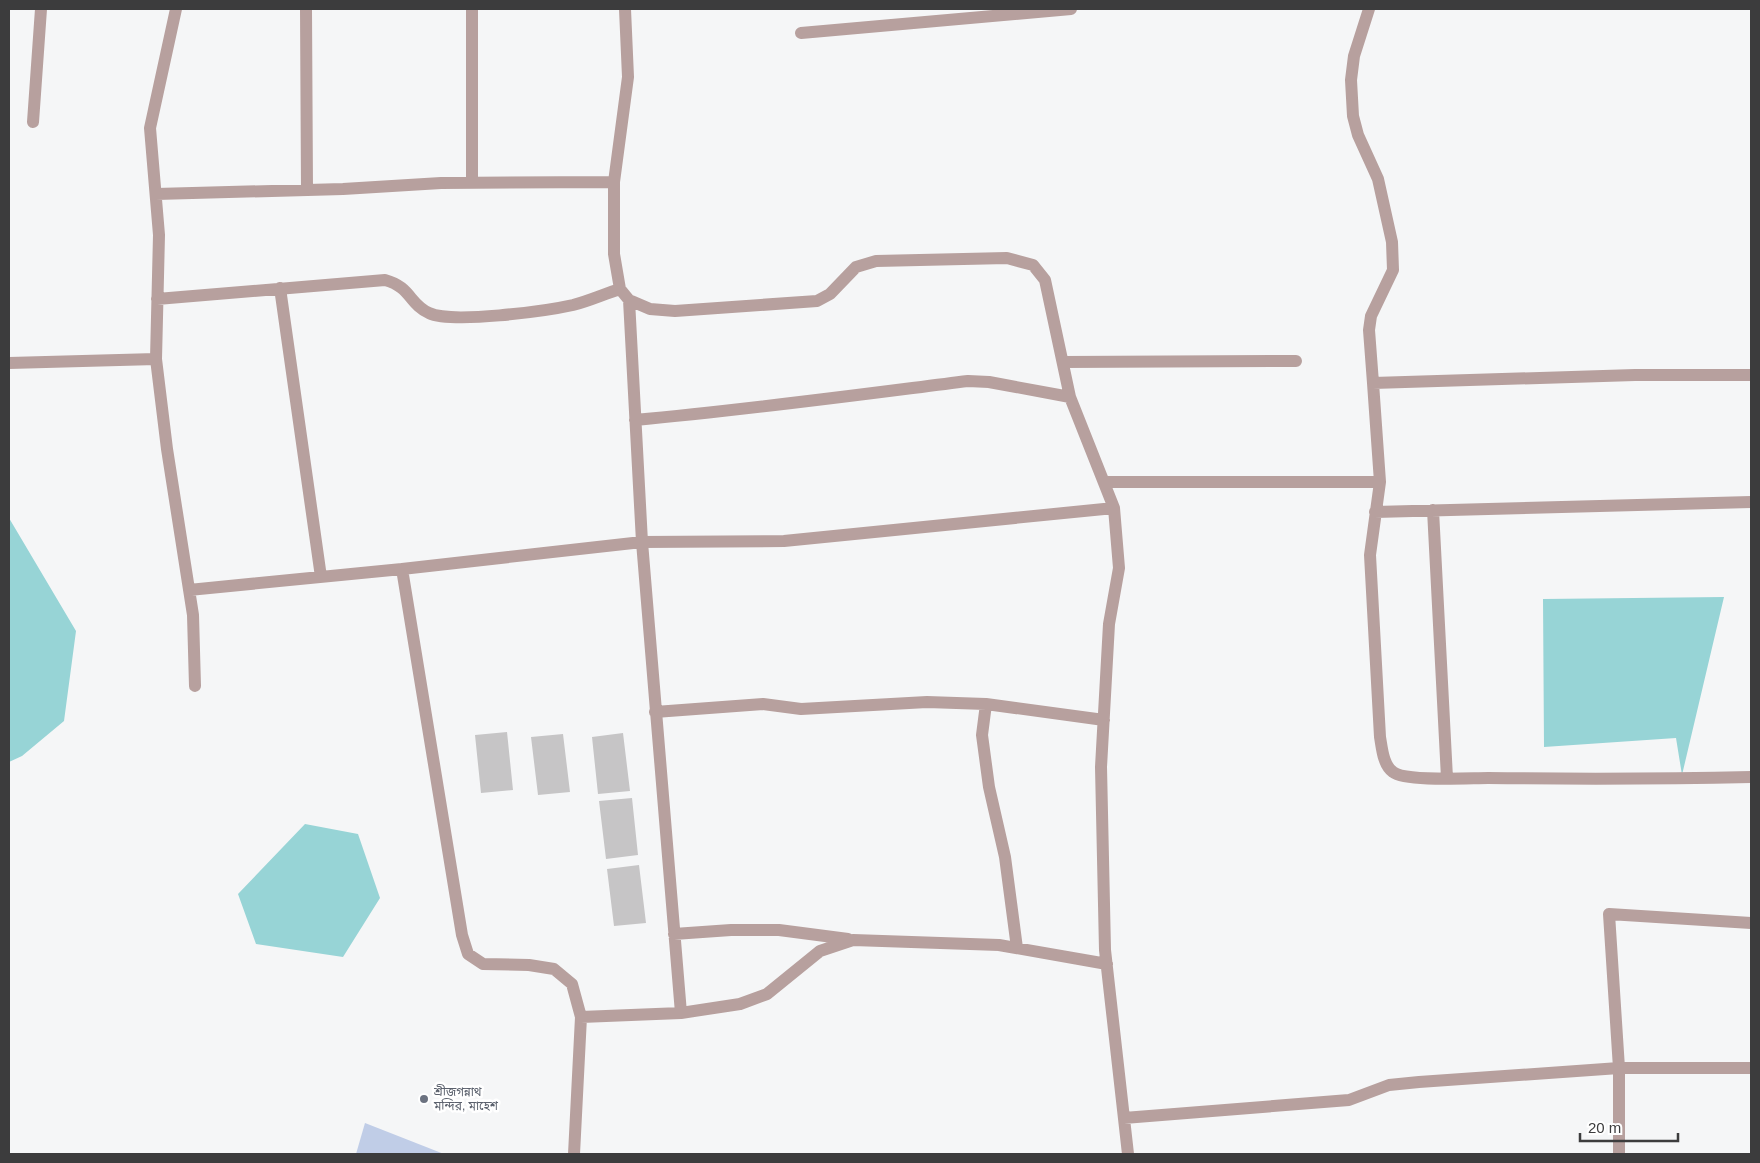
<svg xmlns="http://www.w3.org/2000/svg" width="1760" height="1163" viewBox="0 0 1760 1163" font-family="Helvetica,'Noto Sans Bengali',sans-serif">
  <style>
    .green { fill: #c0cde7 }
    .water { fill: #97d4d6 }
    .building { fill: #c6c5c6 }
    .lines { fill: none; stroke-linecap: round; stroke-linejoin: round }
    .street { stroke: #b7a09e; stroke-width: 12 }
    .worship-dot { fill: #6b7280; stroke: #fff; stroke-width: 2 }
    .labels { text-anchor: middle; stroke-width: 5; stroke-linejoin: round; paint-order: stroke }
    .worship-label { font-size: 12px; fill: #5b616d; stroke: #fff; text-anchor: start }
  </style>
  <rect width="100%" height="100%" fill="#f5f6f7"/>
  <path class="green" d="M365,1123L444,1154H356Z"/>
  <path class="water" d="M9,518L76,631L64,721L22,756L9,762Z
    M1724,597L1682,775L1676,738L1544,747L1543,599Z
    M305,824L358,834L380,898L343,957L256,944L238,894Z"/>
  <path class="building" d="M507,732L513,790L481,793L475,735Z
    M623,733L630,791L598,794L592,737Z
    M563,734L570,792L538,795L531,737Z
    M632,798L638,855L606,859L599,801Z
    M639,865L646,923L614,926L607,869Z"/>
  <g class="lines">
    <path class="street" d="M176,9L150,128L159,235L156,359L167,449L193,615L195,686
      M306,9L307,190
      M625,9L628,77L614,182V254L620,289L629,300L650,309L675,311L817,301L830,294L856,267L876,261L1007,258L1033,265L1045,280L1070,397L1114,508L1119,568L1109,624L1101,767L1105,950L1128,1154
      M1369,9L1354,56L1351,80L1353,116L1358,135L1378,179L1392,242L1393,270L1371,316L1369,330L1373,383
      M801,33L1071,9
      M33,122L41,9
      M472,183V9
      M156,194L343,189L441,183L614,182
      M280,288L321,577
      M157,299L385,280C411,287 409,304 429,313C452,324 546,311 573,305C589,301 604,294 620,289
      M629,300L642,542L681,1013
      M1063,362L1296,361
      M9,363L156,359
      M1751,375H1635L1373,383L1380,482L1370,555L1380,737C1382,748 1383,765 1393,772C1406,782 1469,778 1488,778C1576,779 1663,779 1751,777
      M635,420C746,410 857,395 968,381L989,382L1070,397
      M1105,482H1380
      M1433,510L1447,778
      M1375,512L1751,502
      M189,590L402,569
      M986,704L982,735L989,787L1005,857L1017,948
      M655,712L763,704L801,709L927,702L986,704L1104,720
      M674,934L731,930H779L848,939
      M581,1017L681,1013L740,1004L767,994L820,951L853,940L999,945L1107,964
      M1124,1118L1349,1100L1389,1085L1419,1082L1619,1068H1751
      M574,1154L581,1017L572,984L554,969L529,965L483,964L468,954L462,935L402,569L642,542L784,541L1114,508
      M1619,1154V1068L1609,914L1751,923"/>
  </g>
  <circle class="worship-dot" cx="424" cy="1099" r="5"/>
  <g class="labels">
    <g class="worship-label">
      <text x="434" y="1096">শ্রীজগন্নাথ<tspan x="434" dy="14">মন্দির, মাহেশ</tspan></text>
    </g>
  </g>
  <rect width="1760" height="1163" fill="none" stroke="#3c3c3d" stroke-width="20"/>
  <path d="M1580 1133v8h98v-8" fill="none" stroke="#3c3c3d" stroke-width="2.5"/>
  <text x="1588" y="1133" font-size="15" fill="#3c3c3d" stroke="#ffffff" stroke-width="4" paint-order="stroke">20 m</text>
</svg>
